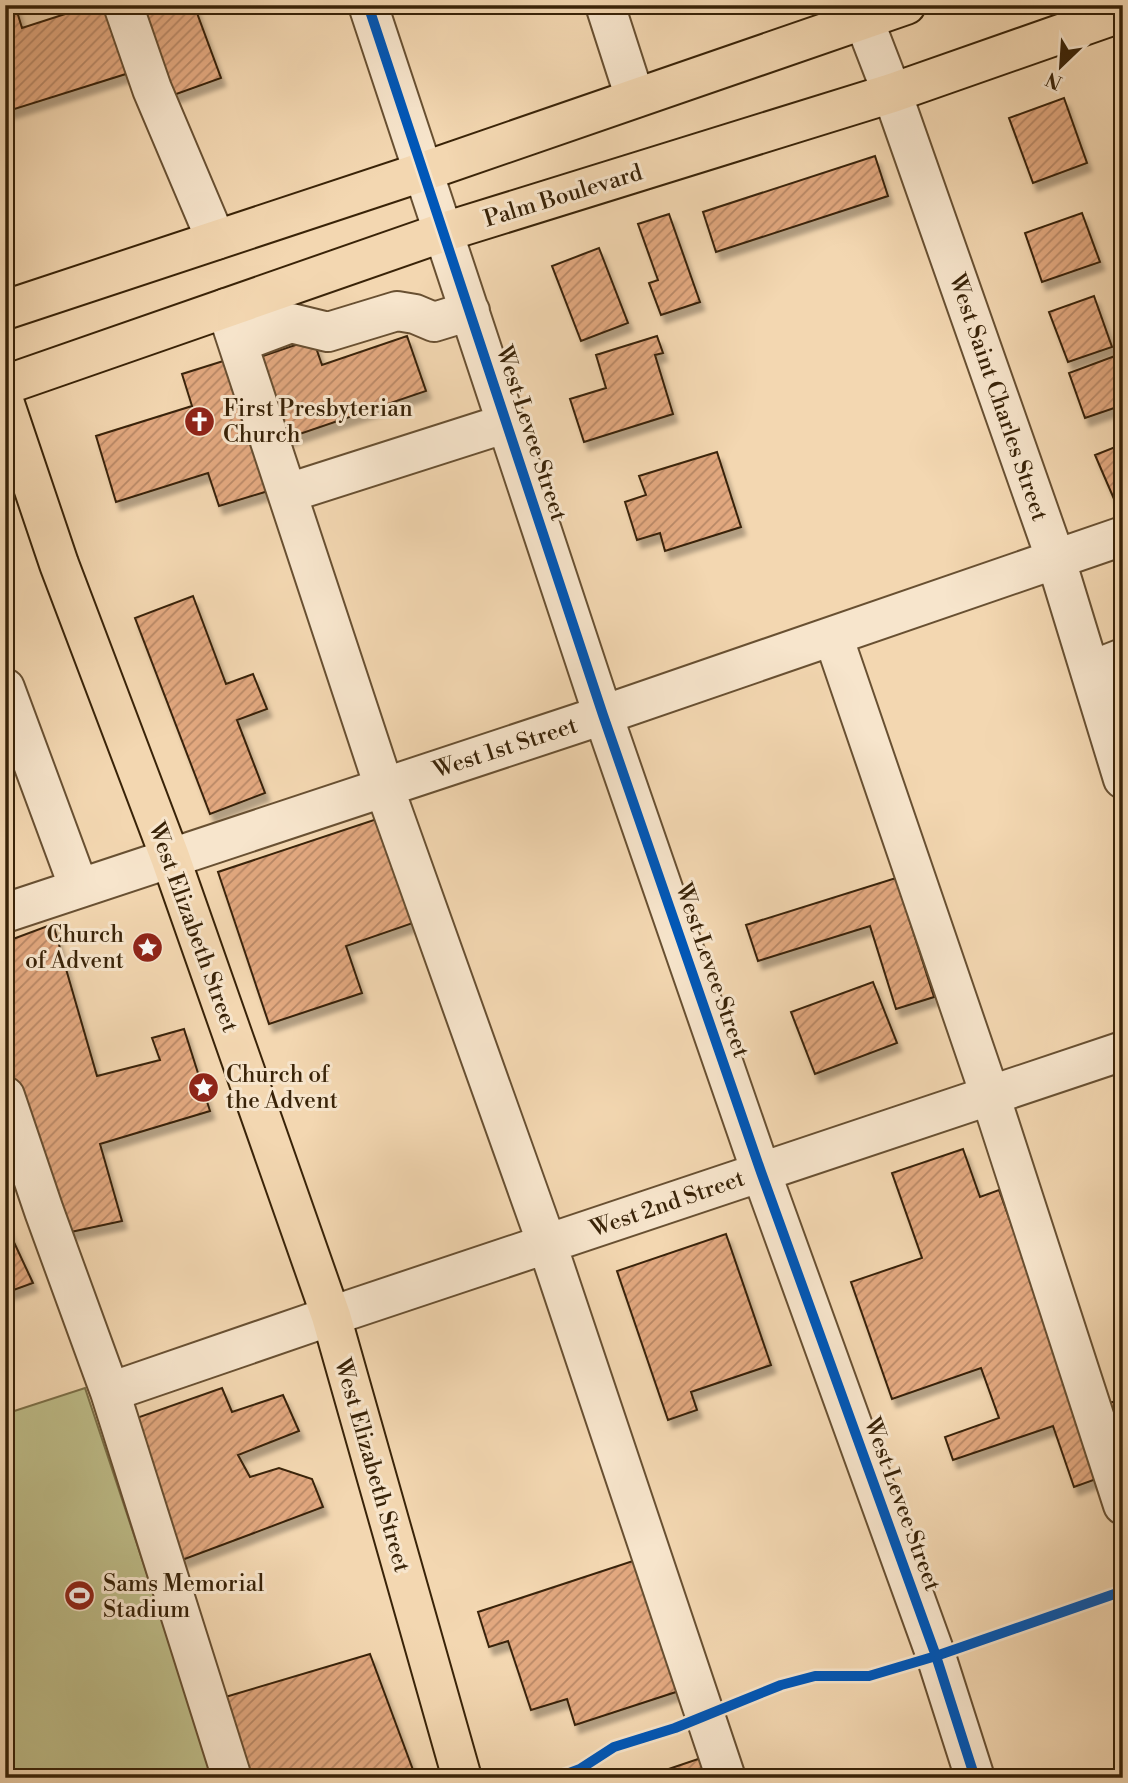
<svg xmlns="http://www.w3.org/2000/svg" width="1128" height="1783" viewBox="0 0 1128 1783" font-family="'Libre Bodoni',serif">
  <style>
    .garden { fill: #bebd89; stroke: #7c7048; stroke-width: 2 }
    .building { fill: url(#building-hatch); stroke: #392308; stroke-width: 2; filter: url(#shadow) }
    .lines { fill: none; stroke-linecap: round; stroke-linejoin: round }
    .minor-casing { stroke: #685032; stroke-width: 42 }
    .major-casing { stroke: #392308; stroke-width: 42 }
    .minor { stroke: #f7e5cc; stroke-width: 38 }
    .major { stroke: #f3d7b1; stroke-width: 38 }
    .cycleway-casing { stroke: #f7e5cc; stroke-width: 15 }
    .cycleway { stroke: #0057b8; stroke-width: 10 }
    .labels { text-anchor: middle; stroke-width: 6; stroke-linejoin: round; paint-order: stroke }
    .street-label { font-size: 23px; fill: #392308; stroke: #f7e5cc }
    .poi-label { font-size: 23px; fill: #392308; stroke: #f7e5cc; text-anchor: start }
  </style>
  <defs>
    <pattern id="building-hatch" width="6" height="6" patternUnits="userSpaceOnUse" patternTransform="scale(1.75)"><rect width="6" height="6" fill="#e2a87f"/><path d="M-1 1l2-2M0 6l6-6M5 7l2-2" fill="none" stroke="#b88866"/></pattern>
    <filter id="shadow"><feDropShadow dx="4.5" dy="8" stdDeviation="2" flood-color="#0004"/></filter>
  </defs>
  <rect width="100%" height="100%" fill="#f3d7b1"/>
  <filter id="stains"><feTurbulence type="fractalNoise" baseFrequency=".00286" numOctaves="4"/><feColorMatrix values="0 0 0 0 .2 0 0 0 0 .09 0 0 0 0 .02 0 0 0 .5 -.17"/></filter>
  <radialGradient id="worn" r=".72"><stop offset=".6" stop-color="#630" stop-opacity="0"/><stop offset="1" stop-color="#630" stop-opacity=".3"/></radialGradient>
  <path class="garden" d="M85,1388L215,1778H5V1414Z"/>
  <path class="building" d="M5,5H15L22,28L93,5H107L129,73L5,112Z
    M135,5H194L221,78L168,97Z
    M1064,98L1087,163L1033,183L1009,118Z
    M875,156L888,196L716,252L703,212Z
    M1082,213L1100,262L1042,282L1025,233Z
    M669,214L700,302L661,315L649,283L658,280L638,224Z
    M599,248L628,323L581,341L552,266Z
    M1094,296L1112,347L1068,362L1049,312Z
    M407,336L426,391L282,440L254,359L313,339L322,365Z
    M657,336L663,353L655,355L673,414L584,442L570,399L606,388L596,355Z
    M1123,353V405L1085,418L1069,373Z
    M236,357L278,488L219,506L208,473L116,502L96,436L192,406L182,374Z
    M1123,444V496L1114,499L1095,455Z
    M717,452L741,527L665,551L660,533L637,540L625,502L646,495L639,476Z
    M193,596L226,684L253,674L267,709L237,720L265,793L210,814L135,618Z
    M377,819L413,923L346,946L362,993L269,1024L218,872Z
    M896,878L934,997L896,1009L870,926L758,961L746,925Z
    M53,924L97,1076L160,1060L152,1038L184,1029L210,1111L100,1144L122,1221L66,1233L5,1054V942Z
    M873,982L897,1043L815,1074L791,1012Z
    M963,1149L980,1197L999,1190L1102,1477L1074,1487L1053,1426L953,1460L945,1437L999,1418L981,1368L892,1399L851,1282L922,1258L892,1173Z
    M5,1223L33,1283L5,1293Z
    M726,1234L771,1365L691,1392L697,1410L668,1420L617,1271Z
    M222,1388L232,1412L283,1395L299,1431L238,1455L250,1477L279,1468L312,1479L323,1507L182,1560L128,1421Z
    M1123,1399V1447L1109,1403Z
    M639,1559L682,1690L575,1725L567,1699L531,1710L508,1641L489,1647L478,1612Z
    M370,1654L416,1778H248L222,1698Z
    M704,1757L711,1778H642Z"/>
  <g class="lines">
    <defs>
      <path id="minor" d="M123,5L152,89L216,240
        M368,5L603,715L761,1172L936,1656L975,1778
        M605,5L635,98
        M858,5L892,93L1056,560L1123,779
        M226,308L384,787L547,1244L726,1778
        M238,343L291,323L328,332L397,311L415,314L434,322L470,311
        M288,493L507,423
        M833,636L990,1095L1123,1505
        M1090,671L1123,658
        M5,688L79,888
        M5,913L603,715L1123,536
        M5,1096L44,1211L110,1392L232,1778
        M110,1392L331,1316L1123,1051"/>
      <path id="major" d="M5,310L422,172L906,5
        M5,385L444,232L892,93L1123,12
        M5,404L59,564L170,857L331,1316L462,1778"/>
    </defs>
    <use href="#minor" class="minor-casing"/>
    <use href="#major" class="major-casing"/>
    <use href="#minor" class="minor"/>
    <use href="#major" class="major"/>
    <defs>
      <path id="cycleway" d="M368,5L603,715L761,1172L936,1656L975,1778
        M556,1778L580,1769L614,1747L675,1728L781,1685L815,1676H869L936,1656L1123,1591"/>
    </defs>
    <use href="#cycleway" class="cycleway-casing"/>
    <use href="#cycleway" class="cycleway"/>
  </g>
  <defs>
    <symbol id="church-disc" viewBox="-11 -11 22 22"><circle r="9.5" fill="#8f2418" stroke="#f7e5cc"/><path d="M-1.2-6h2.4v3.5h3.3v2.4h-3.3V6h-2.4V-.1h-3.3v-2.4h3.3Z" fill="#fff"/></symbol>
    <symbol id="sight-disc" viewBox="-11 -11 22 22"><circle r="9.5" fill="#8f2418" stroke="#f7e5cc"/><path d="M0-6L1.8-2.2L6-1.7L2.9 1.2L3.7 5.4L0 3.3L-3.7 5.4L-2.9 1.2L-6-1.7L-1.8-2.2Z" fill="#fff"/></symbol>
    <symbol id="stadium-disc" viewBox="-11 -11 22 22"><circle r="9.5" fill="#8f2418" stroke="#f7e5cc"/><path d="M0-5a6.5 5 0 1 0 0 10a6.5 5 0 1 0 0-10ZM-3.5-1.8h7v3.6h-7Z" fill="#fff"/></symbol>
  </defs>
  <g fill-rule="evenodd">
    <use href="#church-disc" x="182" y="404" width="35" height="35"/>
    <use href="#sight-disc" x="130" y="930" width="35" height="35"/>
    <use href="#sight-disc" x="186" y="1070" width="35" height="35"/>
    <use href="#stadium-disc" x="62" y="1578" width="35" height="35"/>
  </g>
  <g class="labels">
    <g class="street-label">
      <text transform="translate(563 195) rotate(-17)" y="8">Palm Boulevard</text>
      <text transform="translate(999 397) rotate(71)" y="8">West Saint Charles Street</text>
      <text transform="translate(532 433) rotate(72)" y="8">West Levee Street</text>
      <text transform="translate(505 747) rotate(-18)" y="8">West 1st Street</text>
      <text transform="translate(194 927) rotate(70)" y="8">West Elizabeth Street</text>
      <text transform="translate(713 970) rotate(71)" y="8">West Levee Street</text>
      <text transform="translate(667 1203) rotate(-19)" y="8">West 2nd Street</text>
      <text transform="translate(373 1465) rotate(74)" y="8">West Elizabeth Street</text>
      <text transform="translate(903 1504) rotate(70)" y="8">West Levee Street</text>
    </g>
    <g class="poi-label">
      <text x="223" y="416">First Presbyterian<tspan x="223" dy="26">Church</tspan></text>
      <text x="124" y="942" text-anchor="end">Church<tspan x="124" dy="26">of Advent</tspan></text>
      <text x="226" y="1082">Church of<tspan x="226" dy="26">the Advent</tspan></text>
      <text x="103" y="1591">Sams Memorial<tspan x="103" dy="26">Stadium</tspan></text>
    </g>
  </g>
  <rect width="1128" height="1783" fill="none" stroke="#f3d7b1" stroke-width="28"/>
  <rect x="7" y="7" width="1114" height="1769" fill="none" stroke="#392308" stroke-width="3.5"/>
  <rect x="14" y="14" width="1100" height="1755" fill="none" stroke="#392308" stroke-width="2"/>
  <g transform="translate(1061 66) rotate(205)" stroke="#f7e5cc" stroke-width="5" paint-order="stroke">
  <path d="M0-5L12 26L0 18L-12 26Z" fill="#392308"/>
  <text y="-10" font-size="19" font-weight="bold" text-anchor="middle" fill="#392308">N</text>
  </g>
  <rect width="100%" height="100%" filter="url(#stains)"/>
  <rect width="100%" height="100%" fill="url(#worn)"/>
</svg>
